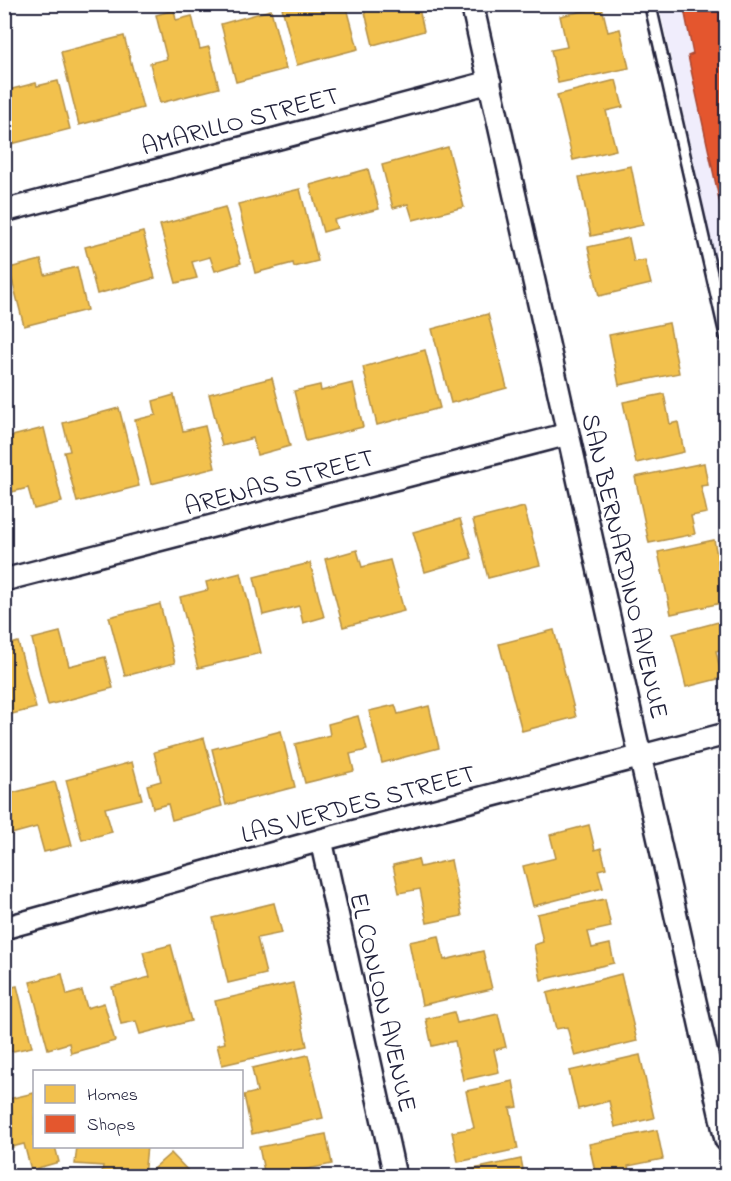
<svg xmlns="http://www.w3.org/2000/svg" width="731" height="1181" viewBox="0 0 731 1181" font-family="'Indie Flower',sans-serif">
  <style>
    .built { fill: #f0edfc }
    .homes { fill: #f2c14e; stroke: #b49148; stroke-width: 1.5 }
    .shops { fill: #e4572e; stroke: #aa4732; stroke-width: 1.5 }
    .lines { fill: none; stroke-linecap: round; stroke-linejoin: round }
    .service-casing { stroke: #22223b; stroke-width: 15 }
    .minor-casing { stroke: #22223b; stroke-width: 26 }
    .service { stroke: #fff; stroke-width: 10 }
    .minor { stroke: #fff; stroke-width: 21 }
    .labels { text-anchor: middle; stroke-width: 6; stroke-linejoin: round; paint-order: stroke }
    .street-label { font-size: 26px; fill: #22223b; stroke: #fff }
  </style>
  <rect width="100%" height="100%" fill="#fff"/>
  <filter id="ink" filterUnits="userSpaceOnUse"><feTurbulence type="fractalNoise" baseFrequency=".0167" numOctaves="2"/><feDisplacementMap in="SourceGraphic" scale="12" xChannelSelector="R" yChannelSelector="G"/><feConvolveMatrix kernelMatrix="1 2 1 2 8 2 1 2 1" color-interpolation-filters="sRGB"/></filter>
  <g filter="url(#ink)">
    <path class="built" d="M659,5H726V307Z"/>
    <path class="homes" d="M281,4H346L358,49L297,65Z
      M363,4H418L424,31L373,45Z
      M602,7L608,32L620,29L629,68L558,83L551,50L567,47L560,16Z
      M174,10L176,20L192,16L200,49L209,47L219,88L160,103L150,63L167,59L156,15Z
      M271,10L286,69L236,82L221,24Z
      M124,36L143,108L79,125L61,52Z
      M616,80L623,107L606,111L616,150L573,160L557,95Z
      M58,81L70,129L11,144L4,116V91L36,83L37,86Z
      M448,147L464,207L413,220L408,204L393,208L382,165Z
      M631,166L643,225L591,236L579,177Z
      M368,169L379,209L334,220L337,228L323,232L310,185Z
      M300,189L318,261L294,267L293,263L255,273L238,204Z
      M225,207L241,263L215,271L210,257L192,262L197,278L176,283L160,225Z
      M143,232L155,278L97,294L85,247Z
      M629,238L634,262L645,260L651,284L599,296L588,247Z
      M41,260L45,275L77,267L87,310L24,326L9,268Z
      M488,314L507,388L451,403L432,329Z
      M669,323L679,373L619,385L609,335Z
      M425,350L440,408L377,425L363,367Z
      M272,378L290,446L257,455L253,438L222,446L209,394Z
      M353,383L363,427L306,441L294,391L320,385L321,391Z
      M664,394L670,424L678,422L684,452L636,463L623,402Z
      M174,395L183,431L205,426L215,468L151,484L135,420L156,415L153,401Z
      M119,408L139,486L77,502L64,452L70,451L63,423Z
      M44,428L62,502L34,509L28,488L4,494V438Z
      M704,463L708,485L701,486L707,513L691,516L695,534L649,543L635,477Z
      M524,507L540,565L488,578L473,520Z
      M460,519L472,558L425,572L413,532Z
      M714,540L721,577L726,576V602L671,614L658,552Z
      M357,550L362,567L390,560L404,611L343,627L325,559Z
      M310,563L324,617L303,623L299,606L263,615L254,577Z
      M241,573L261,653L198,668L180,597L208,590L206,582Z
      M160,604L175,663L125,676L109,617Z
      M726,620V648L716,651L722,678L686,687L673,634Z
      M554,630L576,717L522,731L499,644Z
      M60,632L69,666L105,657L113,688L48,705L32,639Z
      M18,642L36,708L4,716V646Z
      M395,705L398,714L429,706L439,748L382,763L369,711Z
      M358,716L367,750L350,754L354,771L305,783L295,744L330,735L328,724Z
      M281,731L295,787L226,805L212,749Z
      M204,738L222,806L172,820L168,804L153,808L147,785L161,781L154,752Z
      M132,762L142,799L105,808L112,832L82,840L66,780Z
      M55,782L72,845L44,852L37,827L4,836V795Z
      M589,825L595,850L601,848L606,868L598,870L603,888L533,906L523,866L556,858L550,835Z
      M418,859L420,867L451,860L462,916L427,923L420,889L399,893L393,865Z
      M605,899L611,927L588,932L592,948L610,944L614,963L541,980L534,945L543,942L537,914Z
      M274,903L282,933L257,938L266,974L228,983L213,918Z
      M439,936L444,960L483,951L492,989L422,1005L409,942Z
      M171,945L191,1021L140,1034L136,1021L121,1024L112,987L150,977L143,952Z
      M62,974L67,995L82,991L87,1008L104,1003L115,1041L71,1053L69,1043L48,1049L30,982Z
      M621,974L637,1041L575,1056L567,1027L556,1029L547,993Z
      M293,983L307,1046L222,1065L217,1045L225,1043L215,1001Z
      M17,986L32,1047L4,1053V989Z
      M454,1012L457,1023L498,1014L506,1047L494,1050L499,1072L463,1080L455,1041L432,1046L426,1019Z
      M308,1055L323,1118L252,1134L244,1095L257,1092L252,1068Z
      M640,1055L654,1118L615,1127L609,1101L578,1109L569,1071Z
      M513,1081L518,1107L510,1108L518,1149L458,1162L452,1132L474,1128L466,1091Z
      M34,1093V1146H55L59,1162L31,1170L24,1144L4,1149V1100Z
      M657,1130L663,1159L628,1166L630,1176H596L589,1144Z
      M326,1134L332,1164L298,1171L299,1176H265L259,1147Z
      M77,1146H147L144,1176L102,1172L103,1166L75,1164Z
      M171,1153L193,1176H145Z
      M521,1159L524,1174L544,1170L545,1176H460L459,1172Z"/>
    <path class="shops" d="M683,4H726V231L688,56L693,54Z"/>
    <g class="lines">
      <defs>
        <path id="service" d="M650,4L726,337"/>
        <path id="minor" d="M472,4L726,1140
          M4,211L490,82
          M4,580L568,434
          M321,840L395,1176
          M4,928L321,840L726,734"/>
      </defs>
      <use href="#service" class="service-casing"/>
      <use href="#minor" class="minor-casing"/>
      <use href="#service" class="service"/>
      <use href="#minor" class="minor"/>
    </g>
  </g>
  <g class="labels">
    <g class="street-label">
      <text transform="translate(240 120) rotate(-15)" y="9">AMARILLO STREET</text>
      <text transform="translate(279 481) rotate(-15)" y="9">ARENAS STREET</text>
      <text transform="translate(626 566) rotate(77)" y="9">SAN BERNARDINO AVENUE</text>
      <text transform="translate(358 803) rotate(-15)" y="9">LAS VERDES STREET</text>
      <text transform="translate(384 1002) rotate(77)" y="9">EL CONLON AVENUE</text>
    </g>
  </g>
  <rect width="731" height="1181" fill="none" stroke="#fff" stroke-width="24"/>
  <rect x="12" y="12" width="707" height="1157" fill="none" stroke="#22223b" stroke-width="2" filter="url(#ink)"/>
  <rect x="33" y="1070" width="210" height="78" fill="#ffffff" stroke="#a7a7b1" stroke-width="1.5"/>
  <rect x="45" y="1085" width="30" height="18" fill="#f2c14e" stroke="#a7a7b1" stroke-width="1.5"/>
  <text x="87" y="1100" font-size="18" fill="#22223b">Homes</text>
  <rect x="45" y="1115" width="30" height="18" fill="#e4572e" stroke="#a7a7b1" stroke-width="1.5"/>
  <text x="87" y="1130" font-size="18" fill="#22223b">Shops</text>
</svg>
